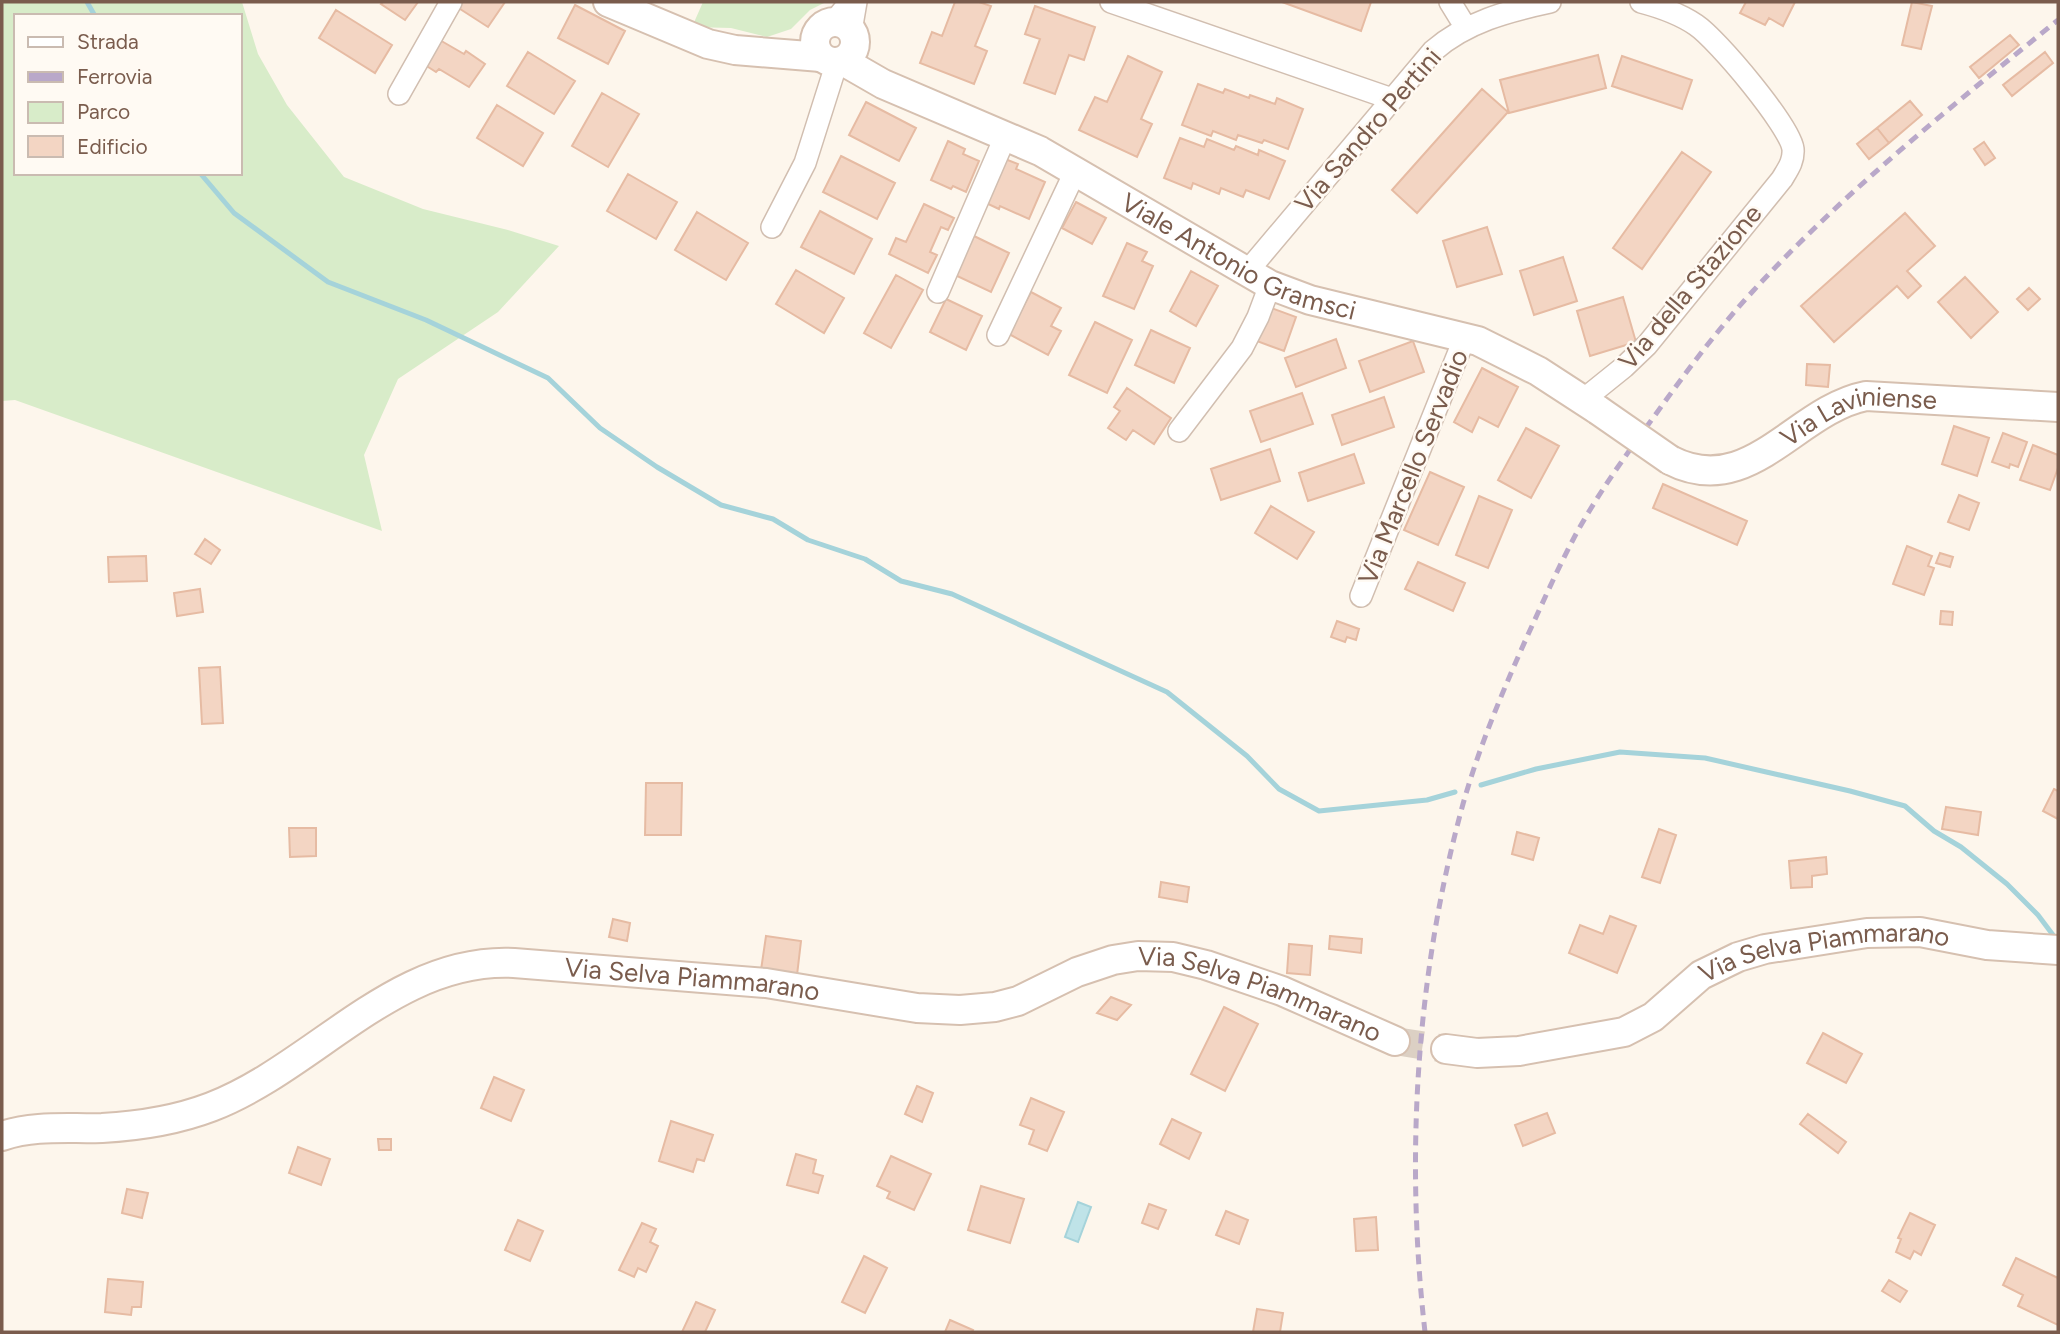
<svg xmlns="http://www.w3.org/2000/svg" width="2060" height="1334" viewBox="0 0 2060 1334" font-family="Figtree,sans-serif">
  <style>
    .green { fill: #d8ecc9; fill-rule: evenodd }
    .water { fill: #bfe3e8; stroke: #a5d3da; stroke-width: 2 }
    .lines { fill: none; stroke-linecap: round; stroke-linejoin: round }
    .stream { stroke: #a5d3da; stroke-width: 5 }
    .building { fill: #f3d5c3; stroke: #e6bba3; stroke-width: 2 }
    .secondary-tunnel { stroke: #dcd0c4; stroke-width: 28; stroke-dasharray: 28 14; stroke-linecap: butt }
    .street-casing { stroke: #d1beb0; stroke-width: 24 }
    .secondary-casing { stroke: #d6c0b0; stroke-width: 32 }
    .street { stroke: #fff; stroke-width: 21 }
    .secondary { stroke: #fff; stroke-width: 28 }
    .rail { stroke: #b9a8c9; stroke-width: 5; stroke-dasharray: 10 7; stroke-linecap: butt }
    .secondary-bridge-casing { stroke: #d6c0b0; stroke-width: 32; stroke-linecap: butt }
    .secondary-bridge { stroke: #fff; stroke-width: 28 }
    .labels { text-anchor: middle; stroke-width: 5; stroke-linejoin: round; paint-order: stroke }
    .street-label { font-size: 26px; fill: #7a5c4d; stroke: #fffaf3 }
  </style>
  <rect width="100%" height="100%" fill="#fdf6ec"/>
  <path class="green" d="M2,2H242L258,54L287,105L344,177L423,209L508,230L559,246L498,312L398,379L364,455L382,531L15,400L2,401ZM16,16H240V173H16Z
    M703,2H826L810,10L791,29L767,37L731,28L692,27Z"/>
  <path class="water" d="M1078,1202L1091,1207L1078,1242L1065,1237Z"/>
  <g class="lines">
    <path class="stream" d="M87,2L95,16
      M200,173L234,213L328,282L426,320L548,378L600,428L657,467L721,505L773,519L808,540L865,559L901,581L952,594L1167,692L1247,756L1279,789L1319,811L1427,800L1455,792
      M1481,785L1536,769L1620,752L1705,758L1850,791L1905,806L1934,831L1961,847L2007,884L2038,915L2056,939"/>
  </g>
  <path class="building" d="M383,2H418L405,20L381,4Z
    M460,2H505L488,27L457,7Z
    M955,2H979L991,6L975,46L987,51L974,84L920,63L932,32L942,36Z
    M1282,2H1371L1361,31Z
    M1746,2H1795L1783,26L1769,18L1765,25L1740,13Z
    M1912,2L1932,6L1921,49L1902,45Z
    M575,5L625,31L608,64L558,38Z
    M1035,6L1095,27L1084,60L1069,55L1055,94L1024,83L1040,39L1025,34Z
    M336,10L392,45L375,73L319,38Z
    M2010,35L2019,45L1979,78L1970,67Z
    M438,39L464,54L466,51L485,64L469,87L439,69L436,72L422,63Z
    M528,52L575,81L554,114L507,86Z
    M2045,52L2053,63L2012,96L2003,85Z
    M1598,55L1606,88L1509,113L1500,80Z
    M1128,56L1162,72L1141,119L1152,124L1137,157L1079,130L1095,97L1107,102Z
    M1622,56L1692,80L1682,109L1612,86Z
    M1198,84L1223,93L1225,89L1249,98L1250,95L1275,104L1277,98L1303,109L1288,149L1264,140L1262,143L1238,135L1236,140L1213,131L1211,136L1182,125Z
    M1482,89L1508,112L1417,213L1392,190Z
    M602,93L639,114L608,167L572,146Z
    M1910,101L1922,115L1889,143L1877,128Z
    M866,102L916,128L899,161L849,135Z
    M497,105L543,133L523,166L477,138Z
    M1877,128L1889,143L1869,159L1857,144Z
    M1180,138L1204,147L1207,139L1234,150L1236,146L1258,155L1259,150L1285,161L1269,199L1246,190L1243,197L1221,188L1219,194L1193,183L1191,189L1164,178Z
    M948,141L965,149L963,154L979,161L966,192L953,186L951,189L931,180Z
    M1984,142L1995,158L1985,165L1974,149Z
    M1682,152L1711,172L1642,269L1613,248Z
    M841,156L895,183L877,219L823,192Z
    M1005,159L1018,164L1016,169L1045,182L1029,219L1000,206L999,209L986,203Z
    M628,174L677,202L656,239L607,211Z
    M1076,202L1106,218L1092,244L1062,228Z
    M924,204L954,218L948,230L941,227L930,252L937,255L928,273L889,254L896,238L906,242Z
    M820,211L872,239L854,274L801,247Z
    M697,212L748,243L726,280L675,250Z
    M1905,213L1935,246L1907,271L1921,286L1908,298L1897,286L1834,342L1801,306Z
    M1487,227L1502,274L1457,287L1443,241Z
    M974,236L1009,253L991,292L955,275Z
    M1127,243L1147,252L1142,261L1153,266L1134,309L1103,296Z
    M1563,257L1577,301L1534,315L1520,271Z
    M796,270L844,298L824,333L776,304Z
    M1191,271L1218,286L1196,326L1170,311Z
    M896,275L923,290L891,348L864,333Z
    M1965,277L1998,312L1971,338L1938,302Z
    M2029,288L2040,299L2028,310L2017,299Z
    M1031,292L1061,308L1051,326L1061,331L1048,355L1009,334Z
    M1623,297L1636,342L1590,356L1577,311Z
    M946,299L982,316L966,350L930,332Z
    M1266,306L1296,317L1284,351L1254,340Z
    M1095,322L1132,340L1107,393L1069,375Z
    M1151,330L1190,348L1174,383L1135,365Z
    M1336,339L1346,368L1296,387L1285,358Z
    M1413,341L1424,372L1370,392L1359,361Z
    M1807,364L1830,365L1828,387L1806,385Z
    M1482,368L1518,387L1498,427L1479,417L1472,432L1454,422Z
    M1127,388L1171,418L1154,444L1133,430L1126,440L1108,428L1120,411L1114,407Z
    M1302,393L1313,424L1261,442L1250,411Z
    M1384,397L1394,427L1342,445L1332,415Z
    M1954,426L1989,438L1977,476L1942,464Z
    M1526,428L1559,446L1531,498L1498,480Z
    M2003,433L2027,442L2018,467L2010,464L2009,468L1992,462Z
    M2033,445L2058,455V468L2050,490L2020,480Z
    M1270,449L1280,481L1221,500L1211,469Z
    M1354,454L1364,483L1308,501L1299,473Z
    M1430,472L1464,487L1438,545L1404,530Z
    M1663,484L1747,521L1737,545L1653,508Z
    M1959,495L1979,503L1969,530L1948,522Z
    M1479,496L1512,510L1488,568L1456,555Z
    M1271,506L1314,532L1297,559L1255,533Z
    M205,539L220,550L211,564L195,554Z
    M1907,546L1932,556L1928,566L1934,568L1924,595L1893,584Z
    M1940,553L1953,557L1950,567L1936,563Z
    M146,556L147,581L109,582L108,557Z
    M1418,562L1465,583L1453,611L1405,589Z
    M200,589L203,612L177,616L174,593Z
    M1941,611L1953,612L1952,625L1940,624Z
    M1337,621L1359,629L1356,640L1347,637L1345,642L1331,637Z
    M220,667L223,723L202,724L199,668Z
    M646,783H682L681,835H645Z
    M2054,789L2058,791V819L2043,811Z
    M1946,807L1981,812L1978,835L1942,829Z
    M289,828H316V856L290,857Z
    M1659,829L1676,835L1660,883L1642,877Z
    M1517,832L1539,838L1533,860L1512,854Z
    M1826,857L1827,874L1812,876V887L1791,888L1789,861Z
    M1161,882L1189,887L1187,902L1159,897Z
    M1610,916L1636,926L1617,973L1569,953L1580,925L1603,934Z
    M613,919L630,923L627,941L609,937Z
    M766,936L801,941L797,975L761,970Z
    M1330,936L1362,939L1361,953L1329,949Z
    M1289,944L1312,946L1310,975L1287,973Z
    M1111,997L1131,1005L1117,1020L1097,1013Z
    M1224,1007L1258,1024L1225,1091L1191,1074Z
    M1823,1033L1862,1054L1846,1083L1807,1063Z
    M494,1077L524,1090L511,1121L481,1108Z
    M917,1086L933,1093L922,1122L905,1114Z
    M1031,1098L1064,1112L1047,1151L1029,1144L1034,1130L1020,1125Z
    M1547,1113L1555,1133L1523,1146L1515,1125Z
    M1808,1114L1846,1142L1838,1153L1800,1124Z
    M1172,1119L1201,1133L1189,1159L1160,1144Z
    M671,1121L713,1135L704,1161L697,1159L693,1172L659,1161Z
    M378,1139H391V1150H379Z
    M298,1147L330,1159L321,1185L289,1173Z
    M796,1154L816,1160L813,1173L823,1176L818,1193L787,1185Z
    M891,1156L931,1174L914,1210L887,1198L890,1192L877,1186Z
    M981,1186L1024,1199L1010,1243L968,1230Z
    M127,1189L148,1193L142,1218L122,1213Z
    M1149,1204L1166,1210L1158,1229L1142,1223Z
    M1226,1211L1248,1220L1239,1244L1216,1235Z
    M1910,1213L1935,1225L1921,1255L1914,1251L1910,1259L1896,1252L1901,1239L1898,1238Z
    M1376,1217L1378,1250L1356,1251L1354,1219Z
    M518,1220L543,1231L530,1261L505,1250Z
    M642,1223L656,1229L650,1242L658,1246L646,1272L638,1268L634,1277L619,1270Z
    M864,1256L887,1268L865,1313L842,1302Z
    M2016,1258L2058,1278V1325L2018,1306L2023,1295L2003,1285Z
    M108,1279L143,1282L141,1307H132L131,1315L105,1312Z
    M1889,1280L1907,1291L1900,1302L1882,1291Z
    M696,1302L715,1310L705,1332H682Z
    M1257,1309L1283,1313L1280,1332H1253Z
    M950,1320L973,1330L972,1332H945Z"/>
  <g class="lines">
    <path class="secondary-tunnel" d="M1395,1041L1446,1049"/>
    <defs>
      <path id="street" d="M1111,2L1392,99
        M1450,2L1466,28
        M834,22L850,2
        M851,31L856,2
        M399,94L451,2
        M772,227L805,163L837,62
        M1246,273L1433,51C1466,22 1508,11 1550,2
        M938,292L1006,135
        M998,335L1075,172
        M1583,400L1624,367L1647,345L1782,179C1788,169 1794,161 1793,149C1790,126 1717,39 1696,25C1680,14 1660,7 1641,2
        M1179,431L1242,348L1258,317L1270,285
        M1361,596L1465,337"/>
      <g id="secondary">
        <path d="M608,2L708,44L735,50L821,57"/>
        <circle cx="835" cy="42" r="20"/>
        <path id="s1" d="M843,61L883,84L1040,151L1270,285L1310,300L1478,341L1538,371L1598,410"/>
        <path id="s2" d="M1670,460C1749,501 1795,410 1866,396L2058,407"/>
        <path id="s3" d="M1446,1049L1477,1053L1519,1051L1624,1032L1653,1017L1701,975L1738,957L1765,949L1867,933L1920,932L1987,945L2058,950"/>
        <path id="s4" d="M2,1136C35,1125 67,1129 102,1128C139,1126 177,1120 211,1107C315,1067 395,957 514,963L766,983L917,1008L960,1010L995,1007L1018,1001L1077,972L1113,960L1138,956L1173,957L1206,965L1282,991L1395,1041"/>
      </g>
    </defs>
    <use href="#street" class="street-casing"/>
    <use href="#secondary" class="secondary-casing"/>
    <use href="#street" class="street"/>
    <use href="#secondary" class="secondary"/>
    <path class="rail" d="M1425,1332C1405,1158 1416,974 1463,804C1479,747 1502,693 1526,639C1542,604 1558,568 1576,534C1598,494 1625,456 1653,418C1684,375 1716,331 1753,291C1845,191 1952,106 2058,20"/>
    <defs>
      <path id="secondary-bridge" d="M1598,410L1670,460"/>
    </defs>
    <use href="#secondary-bridge" class="secondary-bridge-casing"/>
    <use href="#secondary-bridge" class="secondary-bridge"/>
  </g>
  <g class="labels">
    <g class="street-label">
      <text transform="translate(1368 130) rotate(-49)" y="9">Via Sandro Pertini</text>
      <text dy="9" stroke="none"><textPath href="#s1" startOffset="443">Viale Antonio Gramsci</textPath></text>
      <text transform="translate(1690 287) rotate(-50)" y="9">Via della Stazione</text>
      <text dy="9" stroke="none"><textPath href="#s2" startOffset="205">Via Laviniense</textPath></text>
      <text transform="translate(1413 467) rotate(-68)" y="9">Via Marcello Servadio</text>
      <text dy="9" stroke="none"><textPath href="#s3" startOffset="404">Via Selva Piammarano</textPath></text>
      <text dy="9" stroke="none"><textPath href="#s4" startOffset="732">Via Selva Piammarano</textPath></text>
      <text dy="9" stroke="none"><textPath href="#s4" startOffset="1318">Via Selva Piammarano</textPath></text>
    </g>
  </g>
  <rect width="2060" height="1334" fill="none" stroke="#7a5c4d" stroke-width="7"/>
  <rect x="14" y="14" width="228" height="161" fill="#fffaf3" stroke="#cabbb1" stroke-width="2"/>
  <rect x="28" y="37" width="35" height="10" fill="#ffffff" stroke="#cabbb1" stroke-width="2"/>
  <text x="77" y="49" font-size="21" fill="#7a5c4d">Strada</text>
  <rect x="28" y="72" width="35" height="10" fill="#b9a8c9" stroke="#cabbb1" stroke-width="2"/>
  <text x="77" y="84" font-size="21" fill="#7a5c4d">Ferrovia</text>
  <rect x="28" y="102" width="35" height="21" fill="#d8ecc9" stroke="#cabbb1" stroke-width="2"/>
  <text x="77" y="119" font-size="21" fill="#7a5c4d">Parco</text>
  <rect x="28" y="136" width="35" height="21" fill="#f3d5c3" stroke="#cabbb1" stroke-width="2"/>
  <text x="77" y="154" font-size="21" fill="#7a5c4d">Edificio</text>
</svg>
